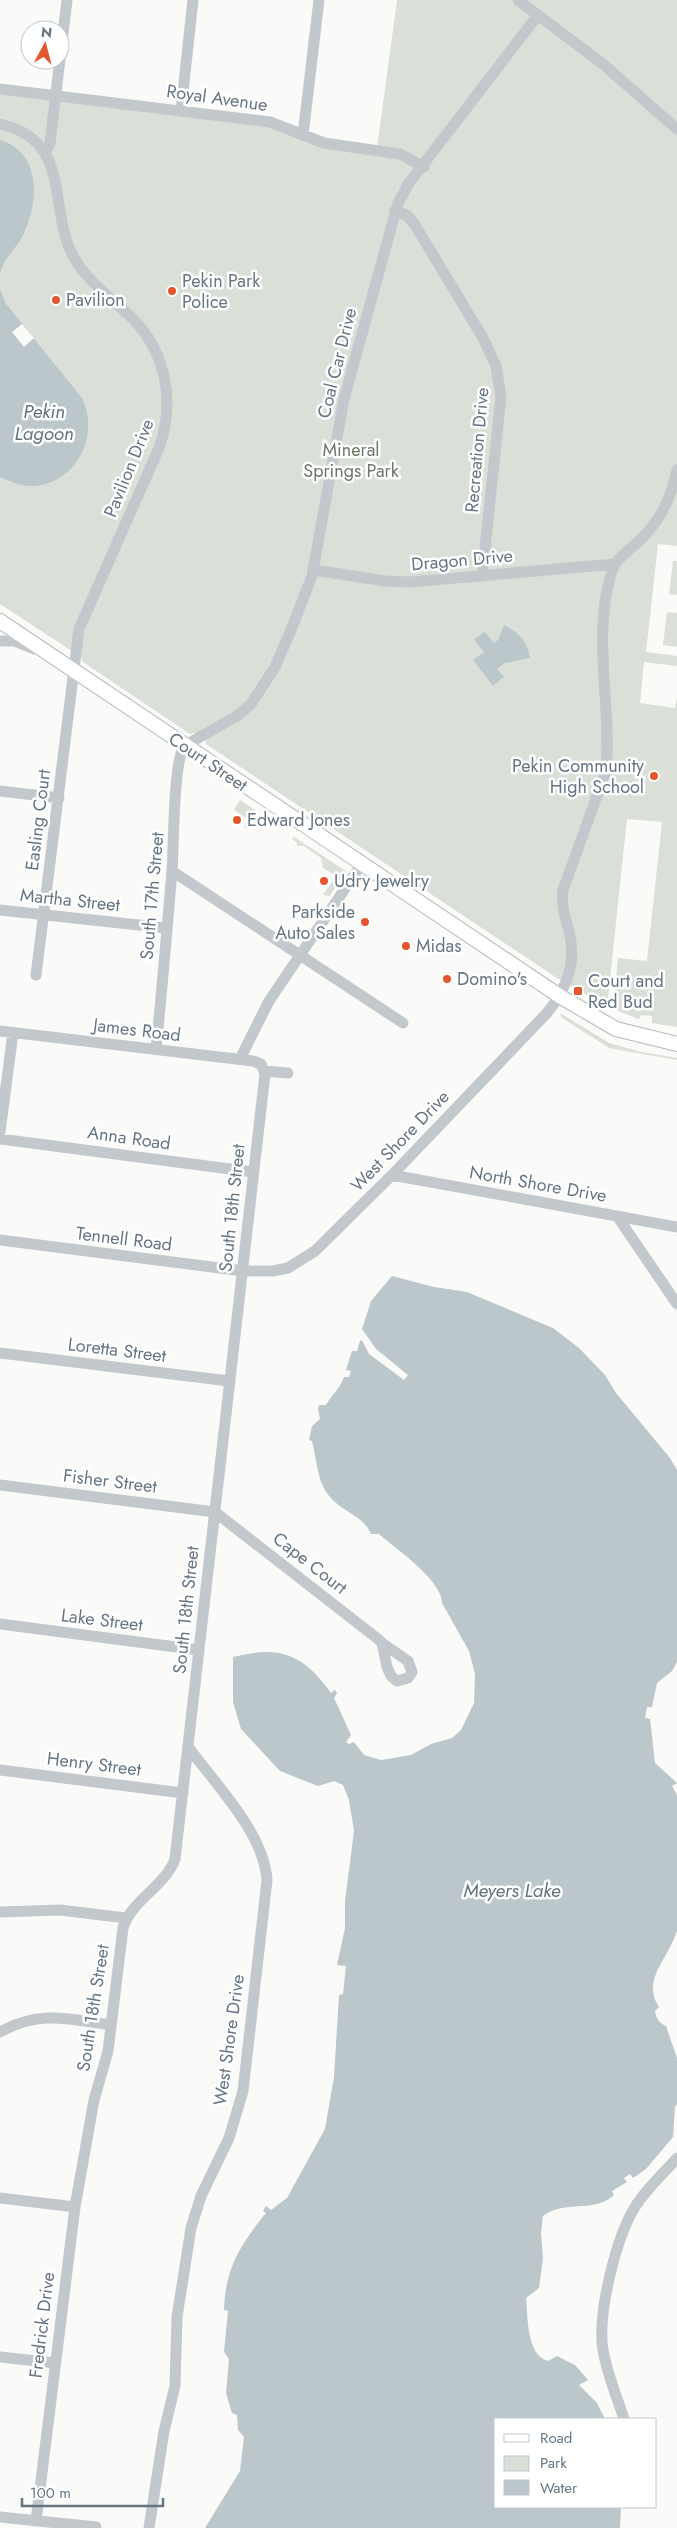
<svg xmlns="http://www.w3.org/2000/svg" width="677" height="2528" viewBox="0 0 677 2528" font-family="Jost,sans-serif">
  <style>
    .green { fill: #dadfd7 }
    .water { fill: #bbc7cb }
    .pier { fill: #fafaf8 }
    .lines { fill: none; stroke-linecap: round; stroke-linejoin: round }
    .major-casing { stroke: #b5babe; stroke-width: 16 }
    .minor { stroke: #c3c8cc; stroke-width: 11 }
    .major { stroke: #fff; stroke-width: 14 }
    .poi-dot { fill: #e4572e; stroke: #fff; stroke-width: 2 }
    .labels { text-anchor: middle; stroke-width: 5; stroke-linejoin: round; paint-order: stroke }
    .street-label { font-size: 18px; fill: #657683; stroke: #fff }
    .poi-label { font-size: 18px; fill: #657683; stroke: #fff; text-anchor: start }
    .park-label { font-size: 18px; fill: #687a64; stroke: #fff }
    .water-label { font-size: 19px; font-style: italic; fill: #60757c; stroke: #fff }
  </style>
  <rect width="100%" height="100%" fill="#fafaf8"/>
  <path class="green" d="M397,0H677V546L658,544L646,652L677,656V666L644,662L640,703L675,708L677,697V1027L652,1023V1016L641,1015L639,1019L613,1009L618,958L647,961L662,822L627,819L607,1007L557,978L206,744V741L194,733L190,734L83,662L81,657L0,604V89L263,121L303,135L377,148Z
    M673,561H677V595L669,594Z
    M667,612L677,613V647L663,645Z
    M240,800L258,812L247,829L244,827L249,820L234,810Z
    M294,837L346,871L330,896L323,895L336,876L323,868L321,858L304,846H297V843L292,839Z
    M560,1013L609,1043L641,1052L677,1058V1060L609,1048L562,1018Z"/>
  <path class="water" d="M0,140C42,153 39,202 23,235C16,250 2,259 0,275Z
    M0,289L6,304L82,398C100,435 77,483 34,486C22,487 11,481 0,477Z
    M504,625C519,632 527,642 530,658L505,663L497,669L504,677L493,686L473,660L484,652L474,639L485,632L494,643L498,640Z
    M392,1276L434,1287L467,1292L553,1328L579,1348L605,1375L616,1393L670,1458L677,1470V1662L672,1671L657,1683L652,1707H647L645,1718L650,1719L655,1763L677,1783L672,1786L677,1795C677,1827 677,1859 677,1891C677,1903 677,1918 677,1930C671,1956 640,1980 659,2007L655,2011C656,2018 659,2023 666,2026L677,2058V2105L675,2106L673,2137L646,2169L633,2178L630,2174L624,2178L627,2182L612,2191L614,2195C593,2214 566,2199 543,2216L541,2233L543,2258L539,2288L526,2298C528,2316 526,2355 548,2361L557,2356L575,2365L588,2380L579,2385L597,2403L605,2419H496V2507H621L620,2528H205L240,2471L244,2437L238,2430L237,2415L232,2413L226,2393L229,2359L224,2352L228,2311L224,2310C225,2269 240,2245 266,2213L263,2211L266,2206L271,2210L287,2198L325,2129L334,2077L339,1995L343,1994L346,1966L337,1965L345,1928V1901L354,1831L349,1800L343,1785L334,1781L318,1786L280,1771L241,1729L233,1702V1657C280,1645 303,1654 331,1693L335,1690L337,1693L334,1698L351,1735L346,1742L349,1744L354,1742L364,1755L381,1760L411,1755L431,1744L452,1738L461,1730L474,1703L475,1674L469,1651L442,1603C442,1580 396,1549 379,1534H371C364,1516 341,1511 330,1497C317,1482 317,1460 312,1441L309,1440L312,1426L320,1419L318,1409L319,1405H326C332,1394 340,1389 344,1377H349L351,1371L346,1370L352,1351H357L360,1341L362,1340L369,1354L404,1380L408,1375L376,1349L362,1329L371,1301Z"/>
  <path class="pier" d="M22,324L34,338L24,347L12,332Z"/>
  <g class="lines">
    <defs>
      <path id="major" d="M0,621L561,997L616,1029L677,1044"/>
    </defs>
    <use href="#major" class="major-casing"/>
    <path class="minor" d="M518,0L603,64L677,129
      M0,89L270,122L324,143L400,154L424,167
      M181,110L193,0
      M0,124C72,140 48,205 72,254C85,280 112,298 132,318C167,353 175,403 159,448L79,629L36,975
      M303,135L319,0
      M46,152L50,143L67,0
      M395,210L408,216L415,225L483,338L496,366L501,397L482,576
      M314,570L385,581L410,582L615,564
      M0,641H14L34,649
      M0,791L59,798
      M172,871L403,1023
      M0,910L166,928
      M0,1031L253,1061L261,1064L265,1074L175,1859C165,1887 132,1899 123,1928L108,2051L94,2100L75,2207L36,2521
      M156,1049C162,990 167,930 172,871C174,845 173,765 184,746L237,716L251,704L275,667L291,630L312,576L344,399L398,203L409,183L538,15
      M240,1059L269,1001L361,865
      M264,1071L288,1073
      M0,1132L13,1033
      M0,1139L253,1172
      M392,1175L677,1227
      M617,1216L677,1304
      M0,1240L243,1271H273L288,1268L315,1251L392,1175L547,1013C567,988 577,963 569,931C565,917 561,905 563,890L606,771C612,706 592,639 611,574C615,558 630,550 640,540C660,521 672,495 677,470
      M0,1353L229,1381
      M0,1485L215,1512L378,1639L382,1643L387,1667L391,1676L397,1681L408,1678L412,1672L408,1661L382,1643
      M0,1624L199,1650
      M0,1770L183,1793
      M0,1912L60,1910L126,1918
      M0,2032C40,2010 68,2019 111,2025
      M0,2198L75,2207
      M0,2357L55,2363
      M624,2419C617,2397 607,2374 603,2350C597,2314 616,2238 635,2207C646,2189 663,2174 677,2158
      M0,2517L96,2527
      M149,2528L164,2431L175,2386L177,2317L191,2228L201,2196L229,2138L243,2091L267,1880C264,1833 216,1785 189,1748"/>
    <use href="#major" class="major"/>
  </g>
  <g class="poi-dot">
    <circle cx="172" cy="291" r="5"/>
    <circle cx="56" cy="300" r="5"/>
    <circle cx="654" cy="776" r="5"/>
    <circle cx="237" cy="820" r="5"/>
    <circle cx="324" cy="881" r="5"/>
    <circle cx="365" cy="922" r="5"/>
    <circle cx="406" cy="946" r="5"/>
    <circle cx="447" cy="979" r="5"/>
    <rect x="573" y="986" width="10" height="10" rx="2.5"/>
  </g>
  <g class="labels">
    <g class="street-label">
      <text transform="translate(217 98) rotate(8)" y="6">Royal Avenue</text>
      <text transform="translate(337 363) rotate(-76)" y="6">Coal Car Drive</text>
      <text transform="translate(477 450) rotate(-85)" y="6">Recreation Drive</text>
      <text transform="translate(129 468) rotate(-68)" y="6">Pavilion Drive</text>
      <text transform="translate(462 560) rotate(-5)" y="6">Dragon Drive</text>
      <text transform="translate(208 762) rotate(34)" y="6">Court Street</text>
      <text transform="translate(38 820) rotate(-83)" y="6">Easling Court</text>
      <text transform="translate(152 896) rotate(-85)" y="6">South 17th Street</text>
      <text transform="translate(70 900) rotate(6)" y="6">Martha Street</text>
      <text transform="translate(137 1030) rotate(7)" y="6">James Road</text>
      <text transform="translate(129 1138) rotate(8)" y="6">Anna Road</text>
      <text transform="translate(400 1141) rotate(-46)" y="6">West Shore Drive</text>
      <text transform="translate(538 1184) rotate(10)" y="6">North Shore Drive</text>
      <text transform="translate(232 1208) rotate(-84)" y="6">South 18th Street</text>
      <text transform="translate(124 1239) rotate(7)" y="6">Tennell Road</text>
      <text transform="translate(117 1350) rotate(7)" y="6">Loretta Street</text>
      <text transform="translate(110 1481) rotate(7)" y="6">Fisher Street</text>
      <text transform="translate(310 1563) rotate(38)" y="6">Cape Court</text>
      <text transform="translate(186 1610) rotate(-84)" y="6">South 18th Street</text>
      <text transform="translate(102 1620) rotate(7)" y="6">Lake Street</text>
      <text transform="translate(94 1764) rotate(7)" y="6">Henry Street</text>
      <text transform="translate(93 2008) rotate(-81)" y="6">South 18th Street</text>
      <text transform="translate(229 2040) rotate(-82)" y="6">West Shore Drive</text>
      <text transform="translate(42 2325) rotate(-83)" y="6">Fredrick Drive</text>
    </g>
    <g class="poi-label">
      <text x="182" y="287">Pekin Park<tspan x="182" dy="21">Police</tspan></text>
      <text x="66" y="306">Pavilion</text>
      <text x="644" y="772" text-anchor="end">Pekin Community<tspan x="644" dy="21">High School</tspan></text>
      <text x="247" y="826">Edward Jones</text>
      <text x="334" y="887">Udry Jewelry</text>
      <text x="355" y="918" text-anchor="end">Parkside<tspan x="355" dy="21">Auto Sales</tspan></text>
      <text x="416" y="952">Midas</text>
      <text x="457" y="985">Domino's</text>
      <text x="588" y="987">Court and<tspan x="588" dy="21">Red Bud</tspan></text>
    </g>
    <g class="park-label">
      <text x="351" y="456">Mineral<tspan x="351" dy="21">Springs Park</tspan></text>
    </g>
    <g class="water-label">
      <text x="44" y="418">Pekin<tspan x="44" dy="22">Lagoon</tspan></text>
      <text x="512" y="1897">Meyers Lake</text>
    </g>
  </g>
  <rect x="494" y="2418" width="162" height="90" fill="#ffffff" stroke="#c1c8cd"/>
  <rect x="504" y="2434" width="25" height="8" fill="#ffffff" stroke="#c1c8cd"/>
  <text x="540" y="2443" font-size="15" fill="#657683">Road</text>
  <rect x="504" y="2456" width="25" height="15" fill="#dadfd7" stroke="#c1c8cd"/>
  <text x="540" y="2468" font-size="15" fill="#657683">Park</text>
  <rect x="504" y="2480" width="25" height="15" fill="#bbc7cb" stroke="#c1c8cd"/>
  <text x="540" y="2493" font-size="15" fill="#657683">Water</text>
  <g transform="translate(45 45) rotate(7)"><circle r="24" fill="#ffffff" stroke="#c1c8cd"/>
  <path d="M0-4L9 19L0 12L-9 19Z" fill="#e4572e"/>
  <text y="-8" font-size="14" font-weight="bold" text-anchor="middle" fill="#657683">N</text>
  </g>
  <path d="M22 2498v8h141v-8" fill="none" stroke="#657683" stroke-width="2.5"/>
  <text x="30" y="2498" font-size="15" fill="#657683" stroke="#ffffff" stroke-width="4" paint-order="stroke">100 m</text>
</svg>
